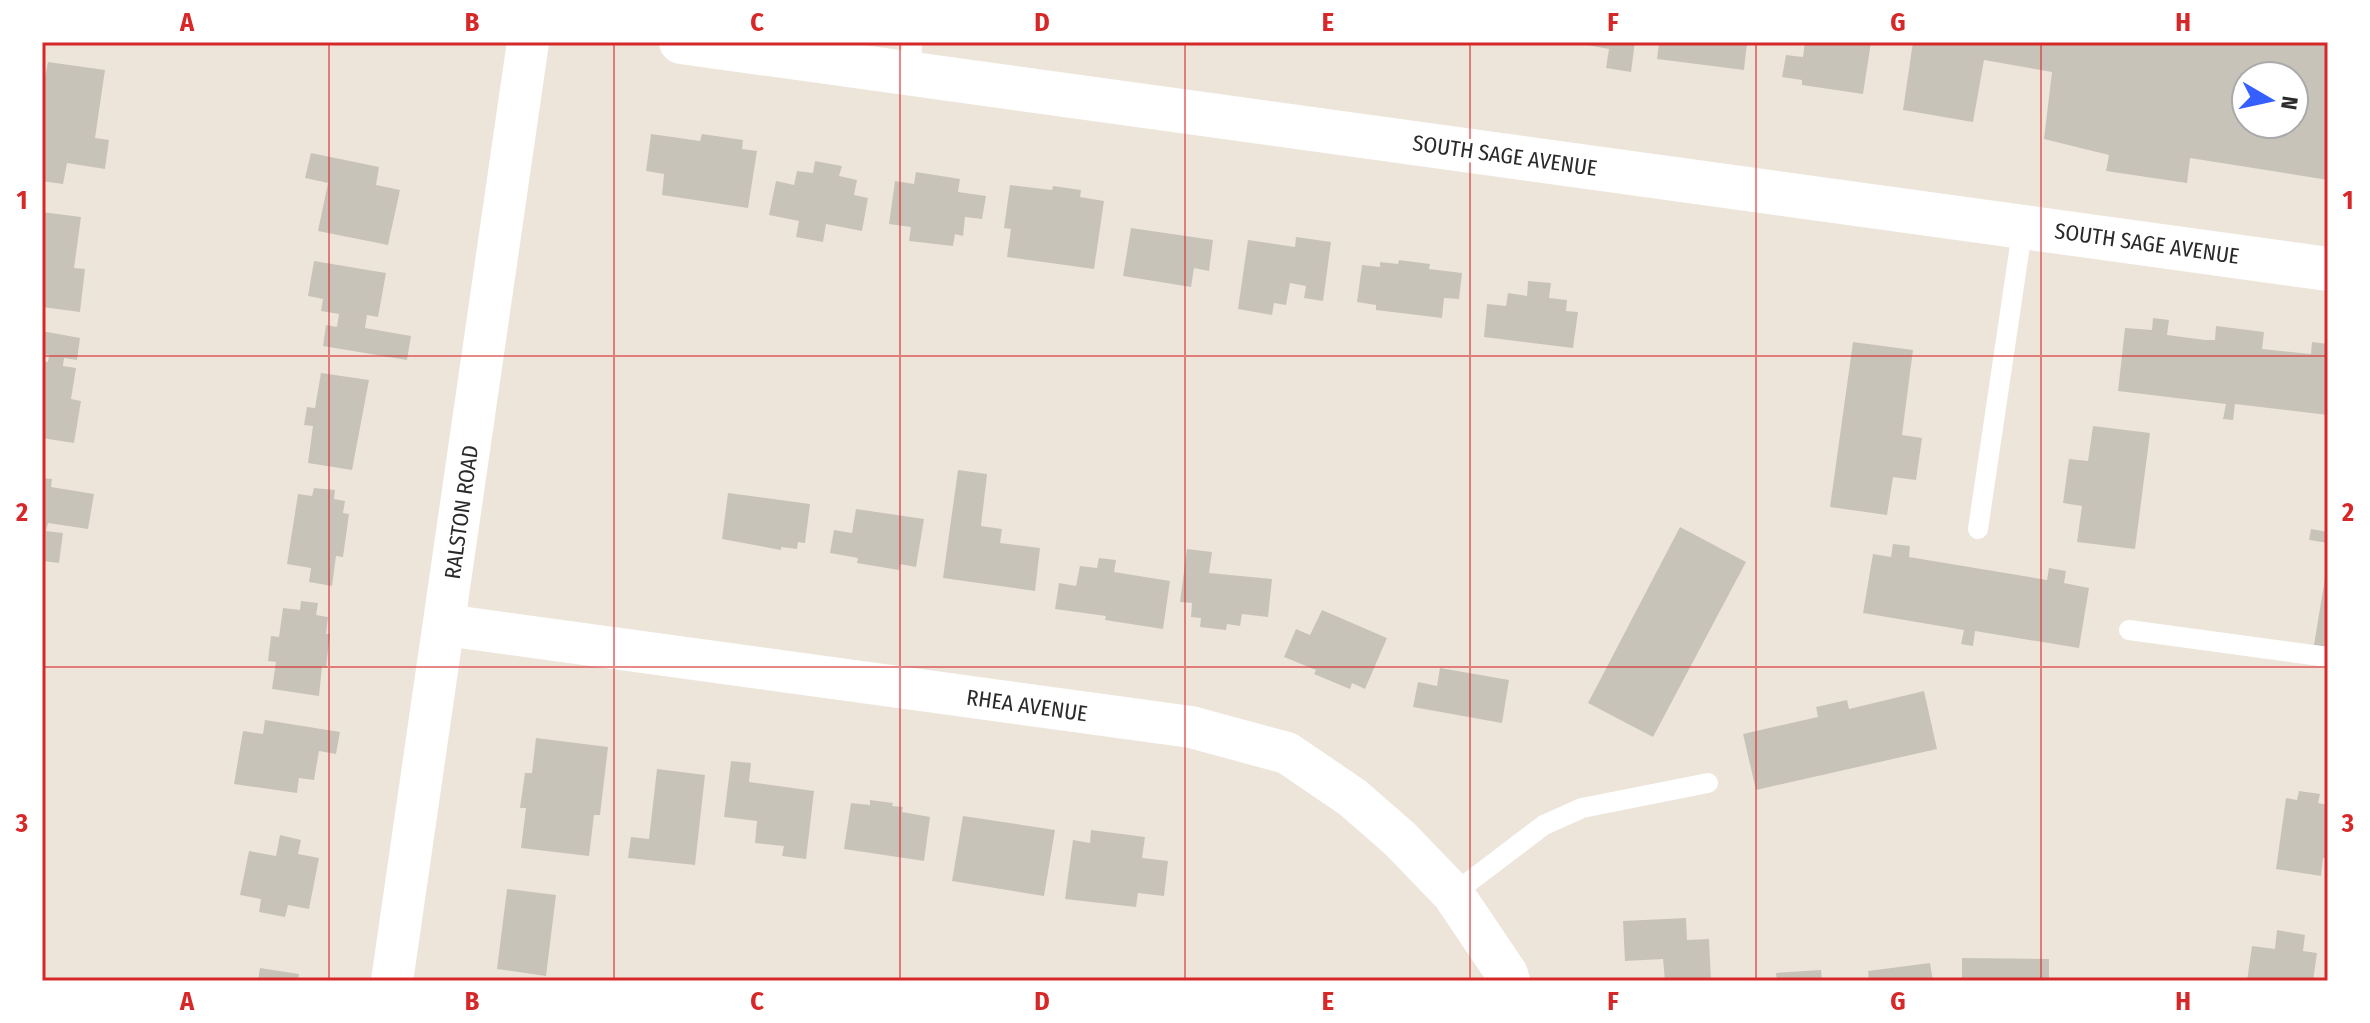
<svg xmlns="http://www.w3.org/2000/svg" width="2370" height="1023" viewBox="0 0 2370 1023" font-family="'Fira Sans Condensed',sans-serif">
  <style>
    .building { fill: #c8c3b9; fill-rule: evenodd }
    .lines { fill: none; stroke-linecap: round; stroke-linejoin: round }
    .lane { stroke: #fff; stroke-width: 20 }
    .street { stroke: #fff; stroke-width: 42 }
    .secondary { stroke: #fff; stroke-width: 44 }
    .grid { fill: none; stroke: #d62828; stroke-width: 2; stroke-opacity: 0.55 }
    .labels { text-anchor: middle; stroke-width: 8; stroke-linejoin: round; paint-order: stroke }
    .street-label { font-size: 22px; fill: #2a2a2a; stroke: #fff }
    .neatline { fill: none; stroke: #d62828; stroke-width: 3 }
    .grid-label { font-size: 26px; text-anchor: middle; font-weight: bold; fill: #d62828 }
  </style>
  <rect width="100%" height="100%" fill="#ede5da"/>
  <path class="building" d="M1571,42H1635L1631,72L1606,68L1609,49Z
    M1659,42H1747L1744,70L1657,59Z
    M1805,42H1871L1863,94L1802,85V80L1782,77L1786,55L1803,57Z
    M1913,42H2328V180L2190,158L2187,183L2106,171L2109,155L2044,139L2052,72L1984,60L1973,122L1903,110ZM2246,76H2294V124H2246Z
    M48,62L105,70L95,138L109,140L105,169L67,163L63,184L42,181V91Z
    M651,134L700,141L702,134L743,140L742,149L757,151L748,208L662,195L664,174L646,171Z
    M311,153L379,167L376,185L400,190L388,245L318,231L328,183L305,178Z
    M815,161L842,166L839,176L857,180L854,195L868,198L862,231L826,224L823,242L796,237L799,221L769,215L776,181L794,185L797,171L813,173Z
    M916,172L960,179L958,192L986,196L982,219L965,217L963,236L955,234L953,246L909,241L911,227L889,224L895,181L914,184Z
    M1010,185L1052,190L1053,186L1081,190L1080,197L1104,201L1094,269L1007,257L1011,229L1004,228Z
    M42,212L81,217L74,268L85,269L80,312L42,307Z
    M1131,228L1213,240L1209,271L1194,268L1191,287L1123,276Z
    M1296,237L1331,242L1323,301L1304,298L1306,286L1290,283L1286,305L1274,303L1272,315L1238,309L1248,240L1295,247Z
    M1399,260L1430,264L1429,269L1462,273L1459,299L1444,298L1442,318L1376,310V305L1357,302L1362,265L1380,267V262L1398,264Z
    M314,261L386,273L378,317L367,315L365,328L411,336L407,360L323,346L326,325L337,327L339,314L321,311L323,299L308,296Z
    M1528,281L1551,283L1549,298L1567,300L1566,311L1578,312L1573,348L1484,337L1487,304L1506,306L1508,293L1527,296Z
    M2153,318L2169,320L2167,335L2205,340H2215L2216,326L2264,332L2262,349L2311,354L2312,342L2328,344V415L2235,404L2233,420L2223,419L2226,404L2118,391L2125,328L2152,330Z
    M42,331L80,338L77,360L64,358L63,366L76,368L71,399L81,401L74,443L42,438V361L48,362L49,355L42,354Z
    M1853,342L1913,350L1902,435L1922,438L1916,480L1893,477L1887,515L1830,507Z
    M321,373L369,380L352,470L308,463L313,426L304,425L307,407L315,408Z
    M2093,426L2150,433L2135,549L2077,542L2082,506L2063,503L2069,459L2088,461Z
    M958,470L987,474L981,526L1002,529L1000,543L1040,548L1035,591L943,578Z
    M42,478L52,479L51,487L94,494L88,529L48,523L46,531L63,533L59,563L42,561Z
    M314,488L335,490L334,499L345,501L343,513L349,514L343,557L336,556L332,586L309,582L311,568L287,564L298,494L312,496Z
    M728,493L810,504L805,543L798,542L797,549L781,547V550L722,539Z
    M856,509L924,519L916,567L900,564L899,570L857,563L858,558L830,553L834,530L852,533Z
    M1680,527L1746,562L1653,737L1588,703Z
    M2311,529L2328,532V543L2309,540Z
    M1893,544L1910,546L1909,557L2047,580L2049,568L2066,571L2064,583L2089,588L2079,648L1975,631L1973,646L1961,644L1964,630L1863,613L1873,554L1891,557Z
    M1187,549L1212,552L1209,573L1272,579L1268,617L1242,614L1240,626L1227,624L1226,630L1200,627L1201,618L1191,617L1192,603L1180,602Z
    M1099,558L1116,560L1114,572L1170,581L1163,629L1105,620L1106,616L1055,609L1059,583L1076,586L1080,566L1097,568Z
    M2326,572H2328V647L2314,645Z
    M301,601L318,603L316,615L328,617L326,634H330L326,667L322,666L319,696L272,689L276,662L268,661L271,636L279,637L283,608L300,610Z
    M1322,610L1387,638L1365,689L1352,683L1350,689L1314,674L1316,670L1284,657L1296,629L1310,635Z
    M1440,668L1509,680L1502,723L1413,707L1418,682L1437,686Z
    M1924,691L1937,749L1756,790L1743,734L1818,717L1816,707L1847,700L1849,709Z
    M265,720L340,732L336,754L319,751L314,780L299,778L297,793L234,784L243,731L263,734Z
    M536,738L608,747L600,815H594L589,856L521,848L526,808H520L525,773H532Z
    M731,761L751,763L749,782L814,791L806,859L782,856L784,846L755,843L757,821L724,817Z
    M657,769L705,775L695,865L628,858L631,837L649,839Z
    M2299,791L2320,794L2318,803L2328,805V859L2323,858L2321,876L2276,869L2286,798L2297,800Z
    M870,800L893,803L892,806L903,807L902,812L930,817L924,861L844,849L851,803L870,805Z
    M963,816L1055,830L1044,896L952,881Z
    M1091,830L1145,837L1142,858L1168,861L1164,896L1138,893L1136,907L1065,899L1073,840L1090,843Z
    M280,835L301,840L298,854L319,858L309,909L288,905L285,917L259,912L261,899L240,895L249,851L276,856Z
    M507,889L556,895L546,976L497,969Z
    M1686,918L1687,940L1709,939L1711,981H1665L1663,959L1625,961L1623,921Z
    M2277,930L2305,935L2303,951L2317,953L2313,981H2247L2252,946L2275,949Z
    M1962,958L2049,959V981H1962Z
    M1930,963L1933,981H1869L1868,971Z
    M260,968L299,974L298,981H258Z
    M1821,970L1822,981H1777L1776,973Z"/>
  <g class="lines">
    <path class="lane" d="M911,73L912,42
      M1978,529L2023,225
      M2129,630L2328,657
      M1453,894L1544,825L1582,808L1708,783"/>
    <path class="street" d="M445,625L1191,727L1287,753L1353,798L1400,839L1453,894L1507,974L1509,981
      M392,981L528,42"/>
    <path class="secondary" d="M681,42L2328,269"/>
  </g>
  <path class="grid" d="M329,42V981M614,42V981M900,42V981M1185,42V981M1470,42V981M1756,42V981M2041,42V981M42,356H2328M42,667H2328"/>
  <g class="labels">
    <g class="street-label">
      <text transform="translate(1505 155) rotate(8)" y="8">SOUTH SAGE AVENUE</text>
      <text transform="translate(2147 243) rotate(8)" y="8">SOUTH SAGE AVENUE</text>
      <text transform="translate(461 512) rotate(-82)" y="8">RALSTON ROAD</text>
      <text transform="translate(1027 705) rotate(8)" y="8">RHEA AVENUE</text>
    </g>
  </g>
  <rect width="2370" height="1023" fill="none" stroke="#ffffff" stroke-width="88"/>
  <g transform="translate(2270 100) rotate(99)"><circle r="38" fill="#ffffff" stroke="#aaaaaa" stroke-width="2"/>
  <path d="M0-6L14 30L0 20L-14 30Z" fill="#365fff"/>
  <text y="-12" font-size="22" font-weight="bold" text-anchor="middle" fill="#2a2a2a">N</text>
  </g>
  <rect x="44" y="44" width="2282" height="935" class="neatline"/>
  <g class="grid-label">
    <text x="187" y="31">A</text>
    <text x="472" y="31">B</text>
    <text x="757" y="31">C</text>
    <text x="1042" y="31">D</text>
    <text x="1328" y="31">E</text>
    <text x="1613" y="31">F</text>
    <text x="1898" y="31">G</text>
    <text x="2183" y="31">H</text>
    <text x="22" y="209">1</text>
    <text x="2348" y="209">1</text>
    <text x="22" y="521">2</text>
    <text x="2348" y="521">2</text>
    <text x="22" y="832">3</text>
    <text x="2348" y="832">3</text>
    <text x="187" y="1010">A</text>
    <text x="472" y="1010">B</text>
    <text x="757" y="1010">C</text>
    <text x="1042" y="1010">D</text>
    <text x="1328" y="1010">E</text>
    <text x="1613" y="1010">F</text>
    <text x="1898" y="1010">G</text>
    <text x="2183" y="1010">H</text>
  </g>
</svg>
